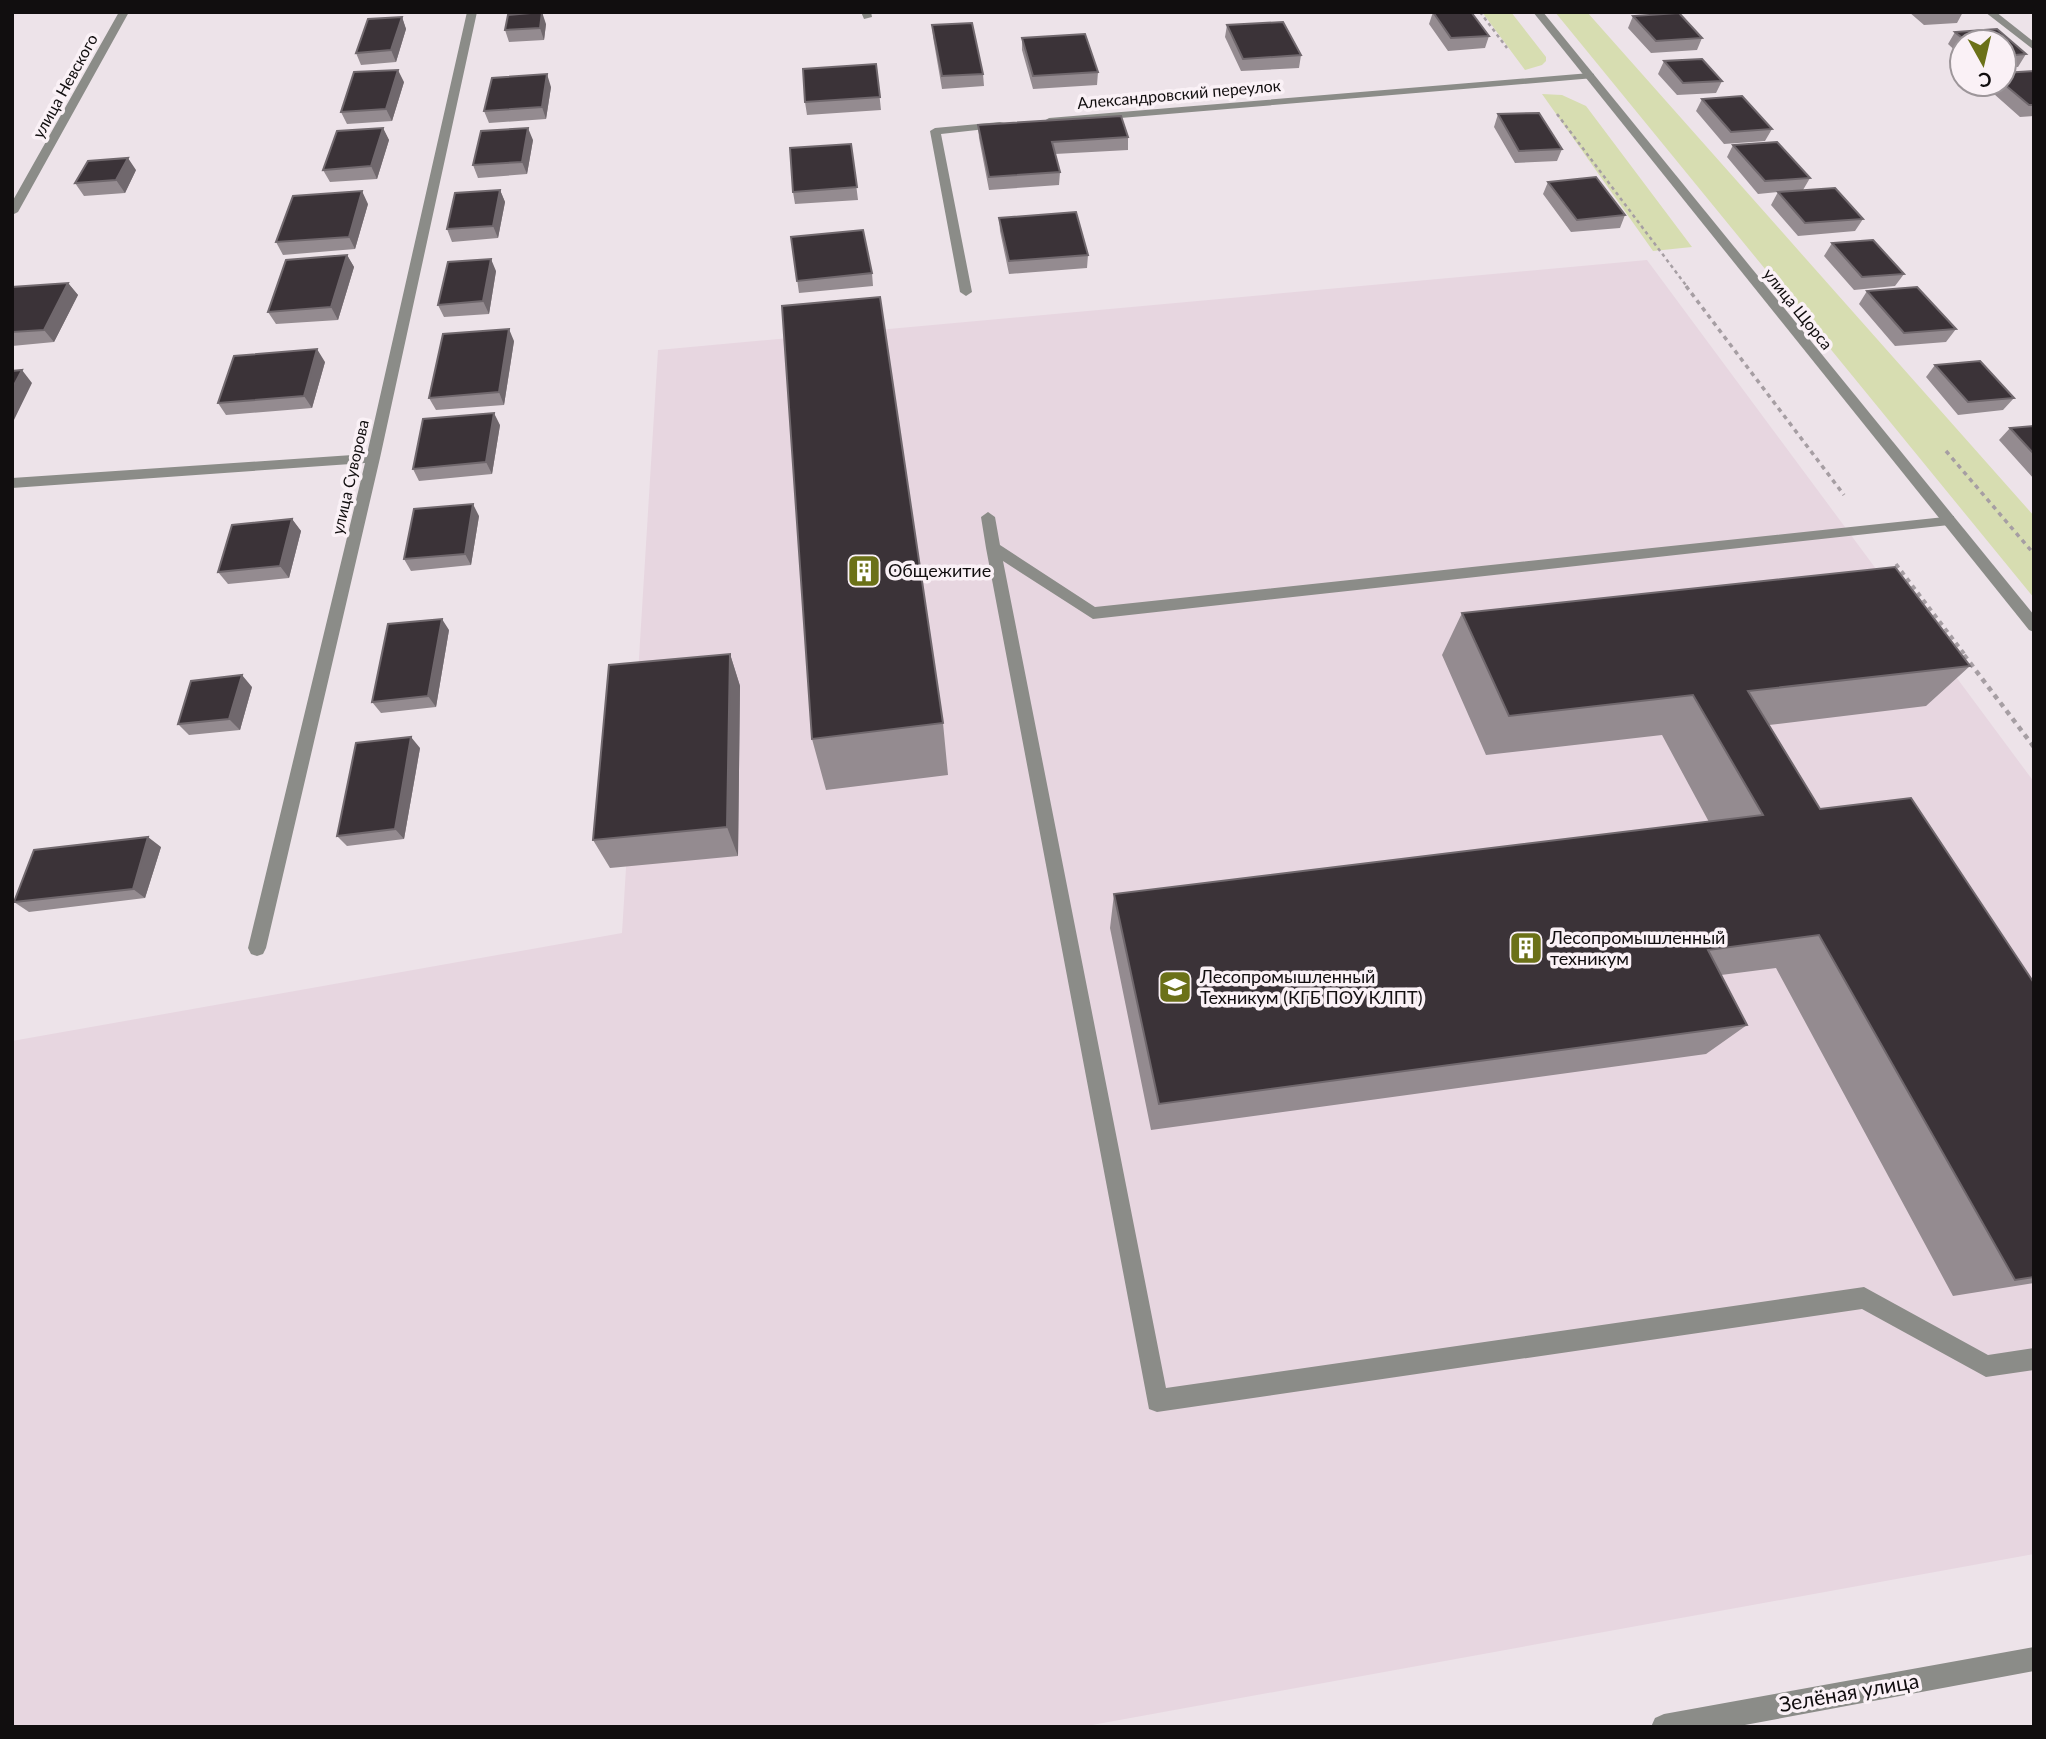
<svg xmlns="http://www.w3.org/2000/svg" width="2046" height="1739" viewBox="0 0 2046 1739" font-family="Lato,sans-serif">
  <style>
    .built { fill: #e7d6e0 }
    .green { fill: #d7ddb1 }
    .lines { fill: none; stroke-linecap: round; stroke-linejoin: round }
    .path-far2 { stroke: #a69ea3; stroke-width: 2.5; stroke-dasharray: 3.5 3.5; stroke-linecap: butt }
    .path-far1 { stroke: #a69ea3; stroke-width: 3.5; stroke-dasharray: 4.5 4.5; stroke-linecap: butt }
    .path { stroke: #a69ea3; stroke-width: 4.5; stroke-dasharray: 5 5; stroke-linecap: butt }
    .service { fill: #8b8c88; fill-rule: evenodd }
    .minor { fill: #8b8c88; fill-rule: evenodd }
    .tertiary { fill: #8b8c88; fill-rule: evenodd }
    .wall { fill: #948b90 }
    .shaded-wall { fill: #70686d }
    .building { fill: #3b3338; stroke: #70686d; stroke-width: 2 }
    .labels { text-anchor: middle; stroke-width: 7; stroke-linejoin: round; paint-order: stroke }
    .far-street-label { font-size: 16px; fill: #110e0f; stroke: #faf1f6 }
    .poi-label { font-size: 18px; fill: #110e0f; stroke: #faf1f6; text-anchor: start }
    .near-street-label { font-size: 21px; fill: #110e0f; stroke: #faf1f6 }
  </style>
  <rect width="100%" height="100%" fill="#ede3e9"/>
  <path class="built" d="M1647,260L2034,782V1554L1081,1727H12V1041L622,933L658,350Z"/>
  <path class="green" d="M1482,12H1511L1546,57V61L1542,65L1525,70Z
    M1555,12H1587L2034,516V598Z
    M1542,94L1562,95L1586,106L1692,247L1653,251Z"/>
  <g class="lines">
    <path class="path-far2" d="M1480,12L1507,48
      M1557,114L1688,288"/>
    <path class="path-far1" d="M1686,286L1844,495
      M1946,451L2034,554
      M1896,564L1966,656"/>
    <path class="path" d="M1964,655L2034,747"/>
    <path class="service" d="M861,12H871L872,17L864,19Z
      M988,512L995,517L1000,545L1095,607L1954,516V524L1949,525L1093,619L1003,561L1166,1388L1864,1287L1988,1355L2034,1348V1370L1986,1377L1862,1309L1157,1412L1149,1409L986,548L981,517Z"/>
    <path class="minor" d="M119,12H129L18,212L12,215V202Z
      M467,12H477L380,458L266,948L263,954L257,956L251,954L248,948L365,463L12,488V478L367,454Z
      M1985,12H1996L2034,42V50Z
      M1590,73L1594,74V78L1049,124L1044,121L1049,118Z
      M1000,122L1004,123V127L941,134L972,292L966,296L960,292L930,131L935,128Z
      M2034,1647V1671L1734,1727H1651L1655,1718L1664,1714Z"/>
    <path class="tertiary" d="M1533,12H1543L2034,615V632L2029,630Z"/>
  </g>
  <path class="wall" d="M1433,12L1489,36L1485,48L1448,51L1429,24Z
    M1909,12H1963L1957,23L1924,25Z
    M1633,16L1702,38L1697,50L1651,53L1628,28Z
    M402,17L406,29L396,62L361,65L356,53Z
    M546,24L544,40L509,42L505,30Z
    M932,25L983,74L984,86L942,89L933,37Z
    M1227,25L1301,55L1299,68L1241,71L1225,37Z
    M1997,29L2026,54L2018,67H2004V42H1962V57L1948,44L1955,32Z
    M1022,38L1098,72L1097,85L1033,89L1022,50Z
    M1664,61L1722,81L1716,93L1677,95L1658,74Z
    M876,64L881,110L807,115L805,102Z
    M2034,71V116L2020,117L1985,86L1986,84H2004Z
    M404,82L392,121L347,124L341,112Z
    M551,87L546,119L489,123L484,111Z
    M1702,99L1772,129L1765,141L1724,144L1696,111Z
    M1498,114L1562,149L1557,161L1515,163L1494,127Z
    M978,125L1128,137V150L1055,154L1060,172L1059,185L989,190L979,138Z
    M383,128L389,140L377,179L330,182L323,170Z
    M533,140L527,174L478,178L473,165Z
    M851,144L858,200L795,204L793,192Z
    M1733,145L1810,178L1803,190L1863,219L1855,231L1798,236L1771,205L1778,192L1758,194L1727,157Z
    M136,170L125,193L84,196L75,183Z
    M1548,182L1625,215L1620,228L1571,232L1543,194Z
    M500,190L505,202L498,238L452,242L447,229Z
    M368,204L355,249L283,255L276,242Z
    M999,218L1088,255L1087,268L1009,274L1000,231Z
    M791,237L872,273L873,286L799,293Z
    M1832,243L1904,274L1895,286L1854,290L1824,256Z
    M347,255L354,267L338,320L276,324L268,312Z
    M496,271L489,314L444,317L438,305Z
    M68,283L78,295L54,342L12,346V287Z
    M1867,291L1956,329L1946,342L1895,346L1859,304Z
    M514,341L504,405L436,410L429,398Z
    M325,362L312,408L226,415L218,403Z
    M1935,365L2014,398L2003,410L1958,415L1926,377Z
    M500,425L492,474L419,481L413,469Z
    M2034,426V479L1999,440L2010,428Z
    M479,516L471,565L411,571L404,559Z
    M292,519L301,531L289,578L228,584L218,572Z
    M1462,613L1970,666L1926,706L1769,725L1820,809L2034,983V1283L1953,1296L1776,968L1721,975L1747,1025L1706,1054L1151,1130L1110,928L1114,894L1709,822L1662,735L1486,755L1442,655Z
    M449,630L436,707L381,713L372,702Z
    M730,654L740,686L738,856L610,868L593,840Z
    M252,687L240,730L189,735L178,724Z
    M943,723L948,775L826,790L812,739Z
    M420,748L404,839L347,846L337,836Z
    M161,847L145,898L29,912L14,902Z"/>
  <path class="shaded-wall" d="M542,12L546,24L544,40L540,28Z
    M402,17L406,29L396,62L391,50Z
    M398,70L404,82L392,121L386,109Z
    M547,74L551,87L546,119L542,107Z
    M383,128L389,140L377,179L371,166Z
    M528,128L533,140L527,174L522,162Z
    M128,158L136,170L125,193L116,180Z
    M500,190L505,202L498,238L493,226Z
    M362,191L368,204L355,249L349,237Z
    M347,255L354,267L338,320L331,307Z
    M491,259L496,271L489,314L483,301Z
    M68,283L78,295L54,342L44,330Z
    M509,329L514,341L504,405L499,392Z
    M317,349L325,362L312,408L304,396Z
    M22,370L32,383L12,424V389Z
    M494,413L500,425L492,474L486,462Z
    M473,504L479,516L471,565L465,554Z
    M292,519L301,531L289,578L280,566Z
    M442,619L449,630L436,707L428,696Z
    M730,654L740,686L738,856L727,827Z
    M242,675L252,687L240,730L229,719Z
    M411,737L420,748L404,839L395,829Z
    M148,837L161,847L145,898L133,889Z"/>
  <path class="building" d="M542,12L540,28L505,30L508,15Z
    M1433,12H1471L1489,36L1451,38Z
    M1679,13L1702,38L1656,41L1633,16Z
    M402,17L391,50L356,53L368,19Z
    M1283,22L1301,55L1243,59L1227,25Z
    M972,23L983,74L942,76L932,25Z
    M1997,29L2026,54L2004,56V42H1967L1955,32Z
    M1085,34L1098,72L1033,76L1022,38Z
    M1702,59L1722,81L1683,83L1664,61Z
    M876,64L880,97L805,102L803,69Z
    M398,70L386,109L341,112L354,72Z
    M2034,71V105H2029L2004,84V73Z
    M547,74L542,107L484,111L492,78Z
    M1742,96L1772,129L1731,132L1702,99Z
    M1539,113L1562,149L1519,151L1498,114Z
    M1121,116L1128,137L1052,142L1060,172L989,177L978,125Z
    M383,128L371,166L323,170L337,131Z
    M528,128L522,162L473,165L481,131Z
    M1777,142L1810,178L1765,181L1733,145Z
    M851,144L857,187L793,192L790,148Z
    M128,158L116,180L75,183L88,161Z
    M1596,177L1625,215L1577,220L1548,182Z
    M1835,188L1863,219L1805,223L1778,192Z
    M500,190L493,226L447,229L455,193Z
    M362,191L349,237L276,242L293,196Z
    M1076,212L1088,255L1009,261L999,218Z
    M863,230L872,273L797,281L791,237Z
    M1873,240L1904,274L1862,277L1832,243Z
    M347,255L331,307L268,312L286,260Z
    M491,259L483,301L438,305L448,262Z
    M68,283L44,330L12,332V287Z
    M1917,287L1956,329L1904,333L1867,291Z
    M880,297L943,723L812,739L782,306Z
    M509,329L499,392L429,398L443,334Z
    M317,349L304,396L218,403L234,356Z
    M1980,361L2014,398L1968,402L1935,365Z
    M22,370L12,389V371Z
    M494,413L486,462L413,469L423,419Z
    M2034,426V454L2010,428Z
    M473,504L465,554L404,559L414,509Z
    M292,519L280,566L218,572L232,525Z
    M1895,567L1970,666L1748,691L1820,809L1911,798L2034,983V1277L2015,1280L1819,935L1708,950L1747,1025L1159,1104L1114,894L1763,815L1693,695L1509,716L1462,613Z
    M442,619L428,696L372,702L388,624Z
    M730,654L727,827L593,840L609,665Z
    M242,675L229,719L178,724L191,681Z
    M411,737L395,829L337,836L356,743Z
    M148,837L133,889L14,902L34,850Z"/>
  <defs>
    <symbol id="building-square" viewBox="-11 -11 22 22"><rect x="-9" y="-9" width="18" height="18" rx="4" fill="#6b7118" stroke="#faf1f6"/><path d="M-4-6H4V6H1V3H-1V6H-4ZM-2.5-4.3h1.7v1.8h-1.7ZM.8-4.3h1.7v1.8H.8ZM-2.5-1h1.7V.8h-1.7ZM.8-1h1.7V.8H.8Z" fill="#fff"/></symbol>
    <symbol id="university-square" viewBox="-11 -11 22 22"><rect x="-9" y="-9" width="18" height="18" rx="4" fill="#6b7118" stroke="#faf1f6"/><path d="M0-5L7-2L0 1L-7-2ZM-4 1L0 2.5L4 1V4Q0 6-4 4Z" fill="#fff"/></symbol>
  </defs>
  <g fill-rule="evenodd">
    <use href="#building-square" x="845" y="552" width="38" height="38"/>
    <use href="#building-square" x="1507" y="929" width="38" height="38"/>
    <use href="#university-square" x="1156" y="968" width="38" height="38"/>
  </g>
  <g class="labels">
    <g class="far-street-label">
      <text transform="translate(65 86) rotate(-61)" y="6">улица Невского</text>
      <text transform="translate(1179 94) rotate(-5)" y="6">Александровский переулок</text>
      <text transform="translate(1798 309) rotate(51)" y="6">улица Щорса</text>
      <text transform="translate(350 477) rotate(-77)" y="6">улица Суворова</text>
    </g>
    <g class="poi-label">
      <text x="888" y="577">Общежитие</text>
      <text x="1550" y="944">Лесопромышленный<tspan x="1550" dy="21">техникум</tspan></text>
      <text x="1200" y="983">Лесопромышленный<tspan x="1200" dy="21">Техникум (КГБ ПОУ КЛПТ)</tspan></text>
    </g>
    <g class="near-street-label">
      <text transform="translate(1849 1693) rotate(-10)" y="7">Зелёная улица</text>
    </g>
  </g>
  <rect width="2046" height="1739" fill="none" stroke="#110e0f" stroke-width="28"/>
  <g transform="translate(1983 63) rotate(172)"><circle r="33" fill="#faf1f6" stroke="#9d969a" stroke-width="2"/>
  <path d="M0-5L12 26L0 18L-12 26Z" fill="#6b7118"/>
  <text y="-10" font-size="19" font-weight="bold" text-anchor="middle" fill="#110e0f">С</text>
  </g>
</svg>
